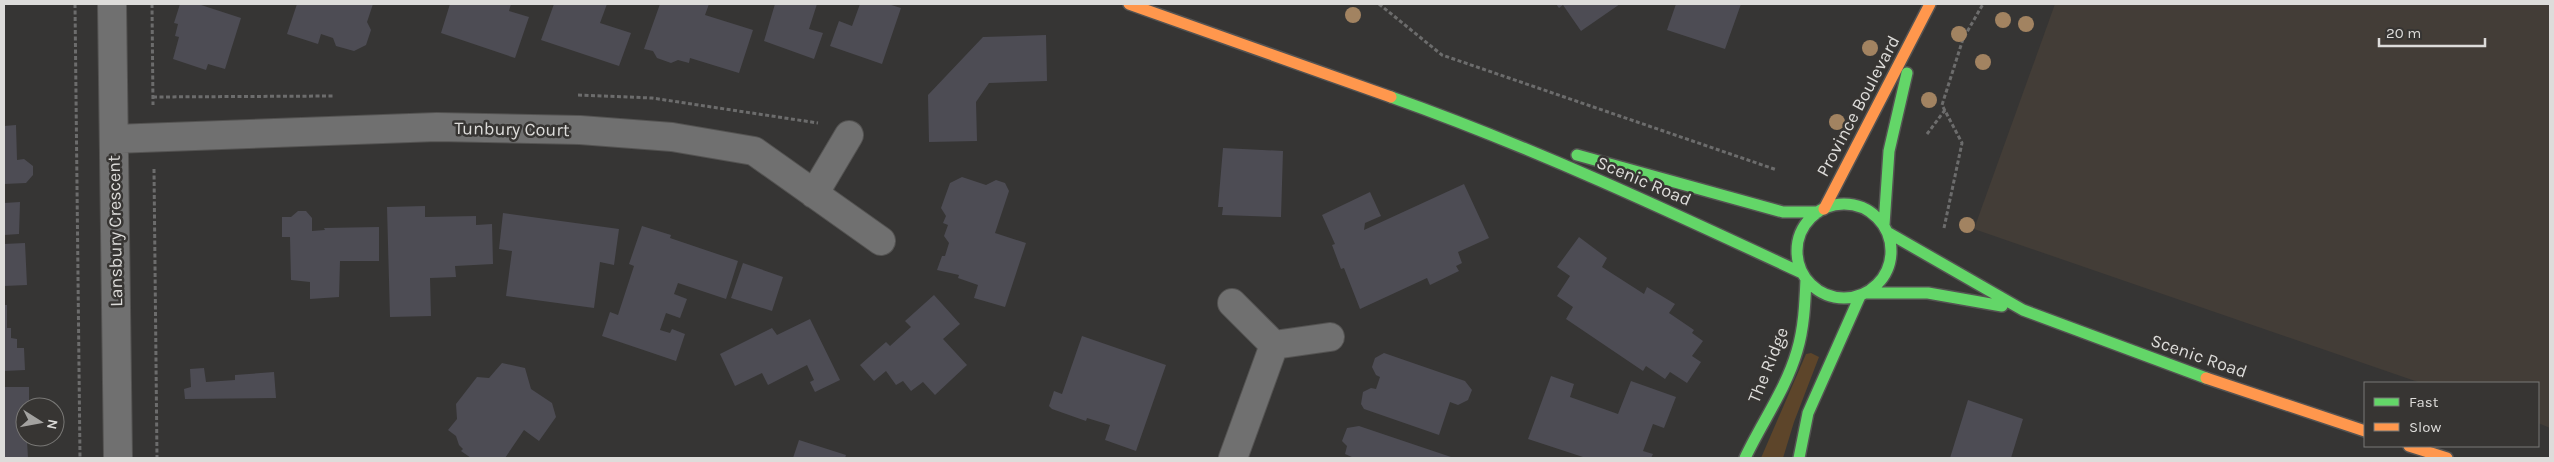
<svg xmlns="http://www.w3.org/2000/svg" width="2554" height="462" viewBox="0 0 2554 462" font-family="Karla,sans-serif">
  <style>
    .built { fill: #433d37 }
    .green { fill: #5d452a }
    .building { fill: #4d4c54 }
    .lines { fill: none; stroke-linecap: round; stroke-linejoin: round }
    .street-casing { stroke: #545352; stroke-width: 30 }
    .fast-casing { stroke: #545352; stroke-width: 14 }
    .slow-casing { stroke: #545352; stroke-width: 14 }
    .path { stroke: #6c6c6c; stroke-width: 3; stroke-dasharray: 4 2.5; stroke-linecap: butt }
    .street { stroke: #707070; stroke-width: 28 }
    .fast { stroke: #63d668; stroke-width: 11 }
    .slow { stroke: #ff974d; stroke-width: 11 }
    .tree { fill: #a28361 }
    .labels { text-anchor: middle; stroke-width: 5; stroke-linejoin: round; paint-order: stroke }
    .street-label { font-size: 18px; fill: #dddcda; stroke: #373533 }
  </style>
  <rect width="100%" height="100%" fill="#363534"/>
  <path class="built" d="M2055,4H2550V428L2538,423V383H2421L1974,229Z"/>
  <path class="green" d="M1811,353L1819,357L1794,422L1783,458H1761L1806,354Z"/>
  <path class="building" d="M180,4H198L241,18L225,69L208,64L206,70L173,59L179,37L175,36L178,24L174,23Z
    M297,4H373L367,22L371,30L366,45L354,51L336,46L333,38L321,34L318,44L287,34Z
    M450,4H511L509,11L529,17L515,58L441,33Z
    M554,4H607L600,23L631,33L619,66L541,40Z
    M660,4H709L705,15L753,30L739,73L690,58L689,63L678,60L671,63L657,58L653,51L644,49Z
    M775,4H817L809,29L823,33L814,59L764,41Z
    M860,4H888L901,8L882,64L830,46L839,21L852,26Z
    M1556,4H1620L1581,31L1563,5L1559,8Z
    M1676,4H1741L1725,49L1667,30Z
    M1046,35L1047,81L989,83L976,102L977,141L929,142L928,95L983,37Z
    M16,125L17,160L24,159L33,166V175L26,183L4,184V126Z
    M1223,148L1283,151L1281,217L1222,215L1223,207H1218Z
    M962,177L986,185L996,180L1005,183L1009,191L995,233L1026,243L1005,307L974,298L978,285L958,278L959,275L937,270L942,256H945L949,243L944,236L948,225L943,223L946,216L941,208L950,183Z
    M1464,184L1489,238L1458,252L1462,263L1456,266L1459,271L1430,285L1427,278L1360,309L1344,268L1341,269L1332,245L1335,244L1322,215L1370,192L1381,216L1365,223L1364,230Z
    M20,202L19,234L4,235V203Z
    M425,206V217L476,216V225L492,224L493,264L455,266L456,277L430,278L431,316L390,317L387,207Z
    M298,211H306L312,218V231L325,230L324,228L379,227V261H340L339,297L310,299V282L291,280L290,237H282V217H291Z
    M503,213L619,229L614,265L600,262L594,308L506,296L512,251L499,249Z
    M642,226L671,235L670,238L738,261L726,299L678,283L674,294L687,299L680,318L666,313L660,330L670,333L672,329L685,334L676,361L602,336L610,312L618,315L634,266L629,264Z
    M1579,237L1607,258L1602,267L1644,294L1647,287L1675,304L1669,313L1694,330L1692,333L1703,341L1692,356L1701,362L1687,383L1670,372L1665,379L1646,366L1643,371L1566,319L1573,307L1557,296L1570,276L1557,267Z
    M25,243L27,285L4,286V244Z
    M743,263L783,277L772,311L731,298Z
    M934,295L960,324L943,339L967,365L935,395L923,382L911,391L903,381L896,385L886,371L874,381L860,365L886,342L890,346L911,327L905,321Z
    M4,305H7V328H11V338L17,339V348H24L25,370L4,371Z
    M810,319L840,380L815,392L810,382L814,380L807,365L768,385L762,373L735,386L720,354L772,328L777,335Z
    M1082,336L1166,365L1136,451L1105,440L1110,425L1087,418L1086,421L1052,409L1049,406L1054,391L1062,394Z
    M1384,353L1465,381L1472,390L1468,400L1458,405L1450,402L1439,435L1364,409L1361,404L1363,392L1371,388L1376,389L1380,377L1376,375L1372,367L1375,358Z
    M502,363L525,368L531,389L552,403L556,417L539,441L524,430L505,458H471L461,451L463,449L459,445L456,436L448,430L457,419L456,404L477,377L489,378Z
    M204,368L206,382L235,380V375L274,372L276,398L185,399L184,389L191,387L190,369Z
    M1551,376L1574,384L1570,397L1618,414L1631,381L1676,397L1664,428L1653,424L1643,451L1653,454L1651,458H1586L1528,439Z
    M4,387H29V407H25L28,458H4Z
    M1968,400L2023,419L2011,458H1950Z
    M1359,426L1454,458H1354L1345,454L1347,446L1342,441L1347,428Z
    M799,440L846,455L845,458H793Z"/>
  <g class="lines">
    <defs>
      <path id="street" d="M112,4L118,458
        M114,139L437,127L580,130L672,137L754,151L881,241
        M814,194L849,135
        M1232,303L1274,345
        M1274,345L1330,337
        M1233,458L1274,345"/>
      <path id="fast" d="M1391,97C1532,147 1667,210 1802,273
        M1577,155L1783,212H1818
        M1797 251a47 47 0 1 1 94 0a47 47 0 1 1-94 0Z
        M1884,225L1889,151L1907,73
        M1887,232L2023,310L2206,378
        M1867,293H1928L2002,306
        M1745,458C1762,422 1786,389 1797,351C1804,328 1805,303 1806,279
        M1799,458L1808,413L1860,296"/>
      <path id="slow" d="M1129,4L1391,97
        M1824,209L1930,4
        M2206,378L2365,431
        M2409,446L2447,458"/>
    </defs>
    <use href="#street" class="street-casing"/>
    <use href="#fast" class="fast-casing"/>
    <use href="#slow" class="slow-casing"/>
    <path class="path" d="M75,4L80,458
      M152,4L153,105
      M1379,4L1442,55L1777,170
      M578,95L652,98L818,123
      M153,97L335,96
      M1927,134L1945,110
      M154,169L157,458
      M1944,228L1962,143L1942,105L1963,39L1983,4"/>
    <use href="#street" class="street"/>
    <use href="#fast" class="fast"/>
    <use href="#slow" class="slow"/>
  </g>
  <g class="tree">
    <circle cx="1353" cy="15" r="8"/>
    <circle cx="2003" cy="20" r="8"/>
    <circle cx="2026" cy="24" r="8"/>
    <circle cx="1959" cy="34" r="8"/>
    <circle cx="1870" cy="48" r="8"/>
    <circle cx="1983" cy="62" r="8"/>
    <circle cx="1929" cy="100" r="8"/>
    <circle cx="1837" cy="122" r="8"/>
    <circle cx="1967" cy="225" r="8"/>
  </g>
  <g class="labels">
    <g class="street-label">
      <text transform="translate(1858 106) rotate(-62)" y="6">Province Boulevard</text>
      <text transform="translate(512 129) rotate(1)" y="6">Tunbury Court</text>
      <text transform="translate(1644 181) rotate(23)" y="6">Scenic Road</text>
      <text transform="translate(115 231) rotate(-91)" y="6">Lansbury Crescent</text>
      <text transform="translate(2199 356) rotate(19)" y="6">Scenic Road</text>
      <text transform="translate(1768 365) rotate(-68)" y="6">The Ridge</text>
    </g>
  </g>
  <rect width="2554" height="462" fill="none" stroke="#dddcda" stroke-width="10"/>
  <rect x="2364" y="382" width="175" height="65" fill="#373533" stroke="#797876"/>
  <rect x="2374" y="398" width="25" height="8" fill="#63d668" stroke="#797876"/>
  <text x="2409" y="407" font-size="15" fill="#dddcda">Fast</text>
  <rect x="2374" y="423" width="25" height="8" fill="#ff974d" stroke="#797876"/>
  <text x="2409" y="432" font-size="15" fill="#dddcda">Slow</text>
  <g transform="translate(40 422) rotate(101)"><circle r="24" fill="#373533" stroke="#797876"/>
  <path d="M0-4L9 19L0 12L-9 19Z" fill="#a3a2a0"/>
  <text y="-8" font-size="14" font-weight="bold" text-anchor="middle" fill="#dddcda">N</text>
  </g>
  <path d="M2379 38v8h106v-8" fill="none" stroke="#dddcda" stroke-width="2.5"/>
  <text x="2386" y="38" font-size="15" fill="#dddcda" stroke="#373533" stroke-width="4" paint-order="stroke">20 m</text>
</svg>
